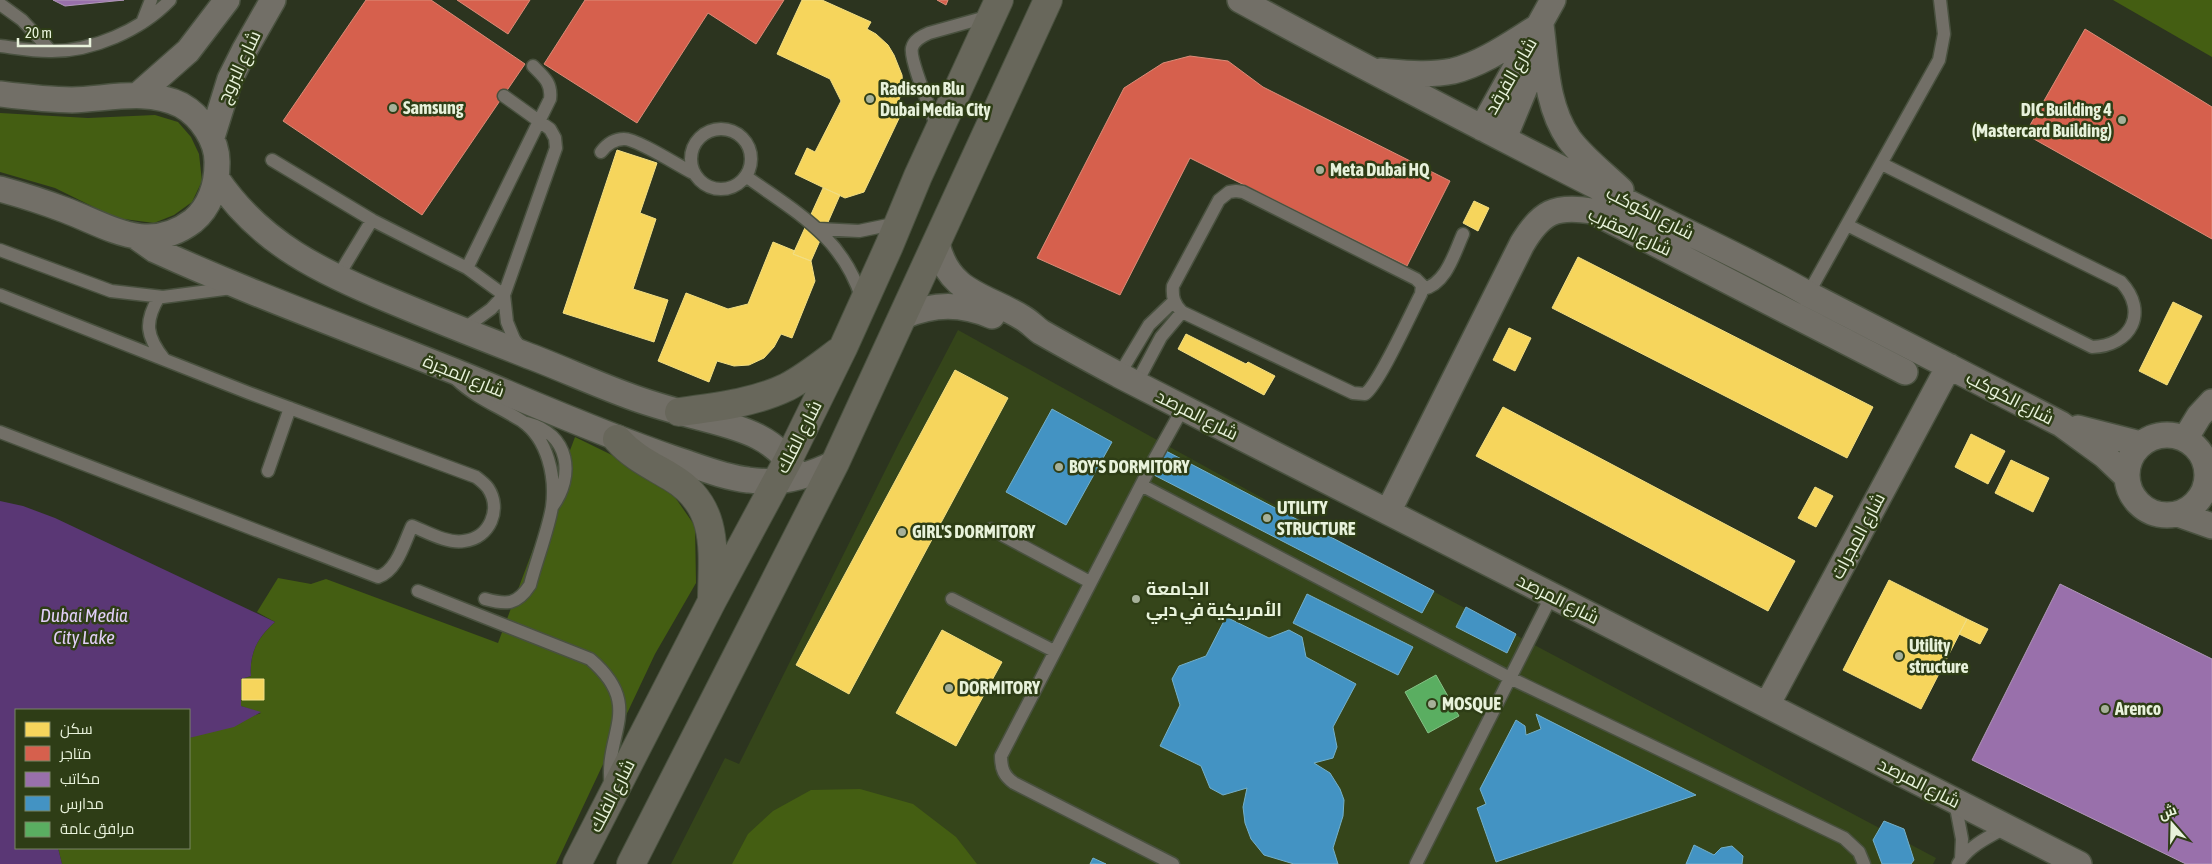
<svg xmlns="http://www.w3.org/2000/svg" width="2212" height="864" viewBox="0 0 2212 864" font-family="'Asap Condensed',Cairo,sans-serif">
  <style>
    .built { fill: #35451a }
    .green { fill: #445e12 }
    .water { fill: #5a3775 }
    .homes { fill: #f6d55c; stroke: #f2de82 }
    .shops { fill: #d6604d; stroke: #db8c78 }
    .offices { fill: #9970ab; stroke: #b197b9 }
    .schools { fill: #4393c3; stroke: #74b0ca }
    .public { fill: #5aae61; stroke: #85c286 }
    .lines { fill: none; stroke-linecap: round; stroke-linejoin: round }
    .lane-casing { stroke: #49513f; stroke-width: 15 }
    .street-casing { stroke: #49513f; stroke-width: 28 }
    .secondary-casing { stroke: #49513f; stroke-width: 30 }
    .lane { stroke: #726f67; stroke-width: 12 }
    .street { stroke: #726f67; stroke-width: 25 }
    .secondary { stroke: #68675b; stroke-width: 28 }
    .poi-dot { fill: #a6b099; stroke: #2e3d16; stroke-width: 2 }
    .labels { text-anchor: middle; stroke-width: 5; stroke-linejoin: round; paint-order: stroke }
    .street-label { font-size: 18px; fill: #e8f2db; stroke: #2e3d16 }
    .poi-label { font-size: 18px; font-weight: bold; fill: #e8f2db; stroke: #2e3d16; text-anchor: start }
    .water-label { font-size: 19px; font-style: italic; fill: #e1cef6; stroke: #2e3d16 }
  </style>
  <rect width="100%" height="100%" fill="#2c341f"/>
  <path class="built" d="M958,330L1378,562L1936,858L1933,864H671L725,758L739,764L899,443Z"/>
  <path class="green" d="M2114,0H2212V57L2113,0Z
    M0,113L88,118L155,115L178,122L191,137L199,154L202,181L192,202L174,215L154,223L116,218L55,188L0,172Z
    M575,437L663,480L695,526L696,583L655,654L556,864H62L58,848H189V738L261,713L241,706V679L251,676C249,653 258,637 275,622L257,612L278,578L311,584L326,579L498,643Z
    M860,789L913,804L956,837L977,864H732L748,834L773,811L811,790Z"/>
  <path class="water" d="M0,501L23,506L55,518L275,622C258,637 249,653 251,676L241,679V706L261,712L234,727L189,738V710H16V848H58L62,864H0Z"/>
  <path class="homes" d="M802,0H822L871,22L867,29L876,34L888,45L894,55L902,75L903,87L897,107L903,110L864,192L845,198L795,174L807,148L815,152L841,101L830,79L777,54Z
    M617,150L657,163L640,213L656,219L633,289L668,300L654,342L563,313Z
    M823,188L840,195L811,261L793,254Z
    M1474,201L1489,208L1478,231L1463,223Z
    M773,242L795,251L793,254L811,261L815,281L792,338L781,334L774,347L764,358L749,365L734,366L717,361L709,382L658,361L686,293L728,309L748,304Z
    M1578,257L1873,407L1847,458L1552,308Z
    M2173,302L2202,316L2167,385L2139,371Z
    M1509,328L1531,338L1515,371L1493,360Z
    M1186,334L1246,364L1248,362L1275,376L1264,395L1178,349Z
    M955,370L1008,398L849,694L796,665Z
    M1503,407L1795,561L1768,611L1476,456Z
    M1971,434L2005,451L1988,484L1955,467Z
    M2011,460L2049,478L2033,512L1995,493Z
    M1815,487L1833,496L1816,527L1798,518Z
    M1889,580L1967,619L1921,709L1843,670Z
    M1967,619L1988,629L1980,644L1959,634Z
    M942,630L1002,662L956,746L896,713Z
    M242,679H264V700H242Z"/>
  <path class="shops" d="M366,0H431L525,64L422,215L283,121Z
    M457,0H530L508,34Z
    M585,0H784L756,44L708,13L637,123L544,64Z
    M937,0H948L946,5Z
    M2085,29L2212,107V239L2025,134Z
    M1190,56L1228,61L1263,87L1450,181L1407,266L1190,158L1120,295L1037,258L1124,88L1163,63Z"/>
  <path class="offices" d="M53,0H124L65,6Z
    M2060,584L2212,659V864H2186L1972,760Z"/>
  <path class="schools" d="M1052,409L1112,442L1066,525L1006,492Z
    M1166,451L1434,591L1422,613L1154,475Z
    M1307,594L1413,647L1398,675L1293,623Z
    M1466,607L1516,634L1507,653L1456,627Z
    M1226,617L1269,638L1289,630L1302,637L1306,657L1356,684L1333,727L1337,747L1333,758L1314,763L1330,773L1340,789L1344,800L1343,816L1333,848L1338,864H1294L1264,855L1251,839L1245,823L1243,807L1247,788L1223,795L1210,788L1201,766L1160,746L1180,705L1172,679L1179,666L1206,656Z
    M1536,714L1696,795L1496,862L1477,808L1486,804L1480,789L1516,720L1525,726L1526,735L1541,729Z
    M1884,821L1904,829L1914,860L1911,864H1882L1873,840Z
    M1694,845L1714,855L1721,848L1732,846L1743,856L1742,864H1686Z
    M1093,858L1106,864H1090Z"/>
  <path class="public" d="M1436,675L1459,716L1428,733L1405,692Z"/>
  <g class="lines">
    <defs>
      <path id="lane" d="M0,4L22,20L51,51
        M142,23L151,0
        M0,46C16,48 33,51 49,51C92,52 141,30 170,0
        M504,96L550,129L555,138L556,148L504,295L507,322L514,339L522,350
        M937,127C932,113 909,59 912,48C914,40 922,36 929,33L990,16
        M691 159a30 30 0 1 1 60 0a30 30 0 1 1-60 0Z
        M601,152C607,144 614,139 624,139C637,139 679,166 693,173
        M272,160L372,220L467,268L504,295
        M747,177C797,213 842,236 862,299
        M1236,191L1243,192L1416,279L1422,285L1421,294C1411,313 1379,384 1365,394L1353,393L1182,312C1174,304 1172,297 1173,286L1219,200L1229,192Z
        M1847,225L2092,347C2131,346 2149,312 2121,282L1882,164
        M819,229L859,231L898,223
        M0,250L111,291L163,297L232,288
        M467,268L550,99C552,83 544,77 533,66
        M337,278L372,220
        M1423,289C1446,284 1454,254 1463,234
        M1808,294L1939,60L1944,34L1940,0
        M0,295L249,393L476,477C480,480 485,484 488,488C502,509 490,538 464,541C448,544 427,532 412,526C404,543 397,571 378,577L0,432
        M159,297C144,322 146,336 164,359
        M462,330L491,309L504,295
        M1119,375L1149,325L1174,301
        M457,380C476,398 500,407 522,421C548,439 556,477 552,507C548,531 536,561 530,585C517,605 507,605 485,599
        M1136,384L1161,337L1182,312
        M527,423C570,434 575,476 552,507
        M268,471L290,408
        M1141,485L1510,678L1844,838L1859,852L1864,864
        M991,529L1090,582
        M418,591L590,659C646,707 603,733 611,787
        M952,599L1054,651
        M1955,802L1962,839L1961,859
        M1173,864L1014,783C1004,776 1001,769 1001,756L1154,460L1183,408
        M1416,864L1552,595
        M1958,864C1967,847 1990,836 2007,827"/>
      <path id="street" d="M1240,0C1372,72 1505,140 1639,208C1695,237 1753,262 1808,294L2061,424L2105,456L2126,476
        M1541,25C1546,63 1546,106 1569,139C1583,158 1604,174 1621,190
        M1380,71C1404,73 1429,76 1453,71C1485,63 1513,42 1541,25
        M0,94C24,97 48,100 72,100C108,99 147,88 181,105C201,116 218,141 217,164C217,185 210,207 193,221C148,255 110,227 65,210C44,202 22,195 0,189
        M138,95L188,51L227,0
        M1482,128L1553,0
        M212,137L230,79L244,51L273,0
        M1504,138L1527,83L1537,47
        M217,179C261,244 323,273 394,302C437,320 480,337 524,354C559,367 593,383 629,396C650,404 672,410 694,416C735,427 776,434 797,475
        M138,238L155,250C260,298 369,336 476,380C541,407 605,435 672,458C697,466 722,477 748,480C779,485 807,477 835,463
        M937,244C949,294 986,295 1023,318C1030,322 1035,328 1041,332C1067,347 1093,361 1119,375L2079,864
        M904,316C934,303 962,303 992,316
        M2078,428L2141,444
        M2127 475a40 40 0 1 1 80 0a40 40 0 1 1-80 0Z
        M2185,439L2199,416L2212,402
        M1388,512L1522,244C1541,212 1555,205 1592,211L1905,372
        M2178,514L2212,526
        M1767,705L1949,366"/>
      <path id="secondary" d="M679,412C716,407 754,403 787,387C806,377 822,364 838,352
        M617,439C633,457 651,465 671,477C719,505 713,549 712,597
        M577,864L712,601L788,460L843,348L889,246L918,176L999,0
        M631,864L835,463L1048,0"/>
    </defs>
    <use href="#lane" class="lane-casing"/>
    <use href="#street" class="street-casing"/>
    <use href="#secondary" class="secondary-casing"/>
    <use href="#lane" class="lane"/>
    <use href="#street" class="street"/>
    <use href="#secondary" class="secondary"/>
  </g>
  <g class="poi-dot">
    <circle cx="870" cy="99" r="5"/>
    <circle cx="393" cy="108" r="5"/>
    <circle cx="2122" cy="120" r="5"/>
    <circle cx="1320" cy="170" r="5"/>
    <circle cx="1059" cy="467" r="5"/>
    <circle cx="1267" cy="518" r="5"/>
    <circle cx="902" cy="532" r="5"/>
    <circle cx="1136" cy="599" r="5"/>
    <circle cx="1899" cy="656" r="5"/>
    <circle cx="949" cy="688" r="5"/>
    <circle cx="1432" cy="704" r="5"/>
    <circle cx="2105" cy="709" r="5"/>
  </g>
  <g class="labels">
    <g class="street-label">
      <text transform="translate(239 67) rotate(-65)" y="6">شارع البروج</text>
      <text transform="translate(1511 76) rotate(-60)" y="6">شارع الفرقد</text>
      <text transform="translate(1650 213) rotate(27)" y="6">شارع الكوكب</text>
      <text transform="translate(1630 232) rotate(25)" y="6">شارع العقرب</text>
      <text transform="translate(464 376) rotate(22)" y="6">شارع المجرة</text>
      <text transform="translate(2010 398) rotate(27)" y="6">شارع الكوكب</text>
      <text transform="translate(1197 415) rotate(27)" y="6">شارع المرصد</text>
      <text transform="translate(799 437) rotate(-63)" y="6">شارع الفلك</text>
      <text transform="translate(1858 536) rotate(-62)" y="6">شارع المجرات</text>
      <text transform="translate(1558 599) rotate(27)" y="6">شارع المرصد</text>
      <text transform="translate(1919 783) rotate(27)" y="6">شارع المرصد</text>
      <text transform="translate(612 796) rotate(-63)" y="6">شارع الفلك</text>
    </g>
    <g class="poi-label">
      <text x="880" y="95">Radisson Blu<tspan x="880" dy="21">Dubai Media City</tspan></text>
      <text x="403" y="114">Samsung</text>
      <text x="2112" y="116" text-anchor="end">DIC Building 4<tspan x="2112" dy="21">(Mastercard Building)</tspan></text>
      <text x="1330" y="176">Meta Dubai HQ</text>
      <text x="1069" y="473">BOY'S DORMITORY</text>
      <text x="1277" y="514">UTILITY<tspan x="1277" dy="21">STRUCTURE</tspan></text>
      <text x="912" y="538">GIRL'S DORMITORY</text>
      <text x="1146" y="595">الجامعة<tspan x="1146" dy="21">الأمريكية في دبي</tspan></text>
      <text x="1909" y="652">Utility<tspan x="1909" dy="21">structure</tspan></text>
      <text x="959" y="694">DORMITORY</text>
      <text x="1442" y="710">MOSQUE</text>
      <text x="2115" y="715">Arenco</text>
    </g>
    <g class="water-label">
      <text x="84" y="622">Dubai Media<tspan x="84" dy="22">City Lake</tspan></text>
    </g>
  </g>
  <rect x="15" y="709" width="175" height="140" fill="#2e3d16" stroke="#788565"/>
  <rect x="25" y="722" width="25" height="15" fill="#f6d55c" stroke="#788565"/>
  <text x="60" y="734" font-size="15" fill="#e8f2db">سكن</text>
  <rect x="25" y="746" width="25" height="15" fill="#d6604d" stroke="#788565"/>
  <text x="60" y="759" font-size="15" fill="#e8f2db">متاجر</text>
  <rect x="25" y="772" width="25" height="15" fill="#9970ab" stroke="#788565"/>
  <text x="60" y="784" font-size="15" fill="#e8f2db">مكاتب</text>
  <rect x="25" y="796" width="25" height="15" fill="#4393c3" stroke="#788565"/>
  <text x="60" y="809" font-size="15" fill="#e8f2db">مدارس</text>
  <rect x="25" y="822" width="25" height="15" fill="#5aae61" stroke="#788565"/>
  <text x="60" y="834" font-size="15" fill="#e8f2db">مرافق عامة</text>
  <g transform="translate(2172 824) rotate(340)" stroke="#2e3d16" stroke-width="4" paint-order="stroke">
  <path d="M0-4L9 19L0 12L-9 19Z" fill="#e8f2db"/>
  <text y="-8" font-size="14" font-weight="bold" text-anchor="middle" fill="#e8f2db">ش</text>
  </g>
  <path d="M18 38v8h72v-8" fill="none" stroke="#e8f2db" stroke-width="2.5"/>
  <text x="25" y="38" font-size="15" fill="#e8f2db" stroke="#2e3d16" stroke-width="4" paint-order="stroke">20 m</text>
</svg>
